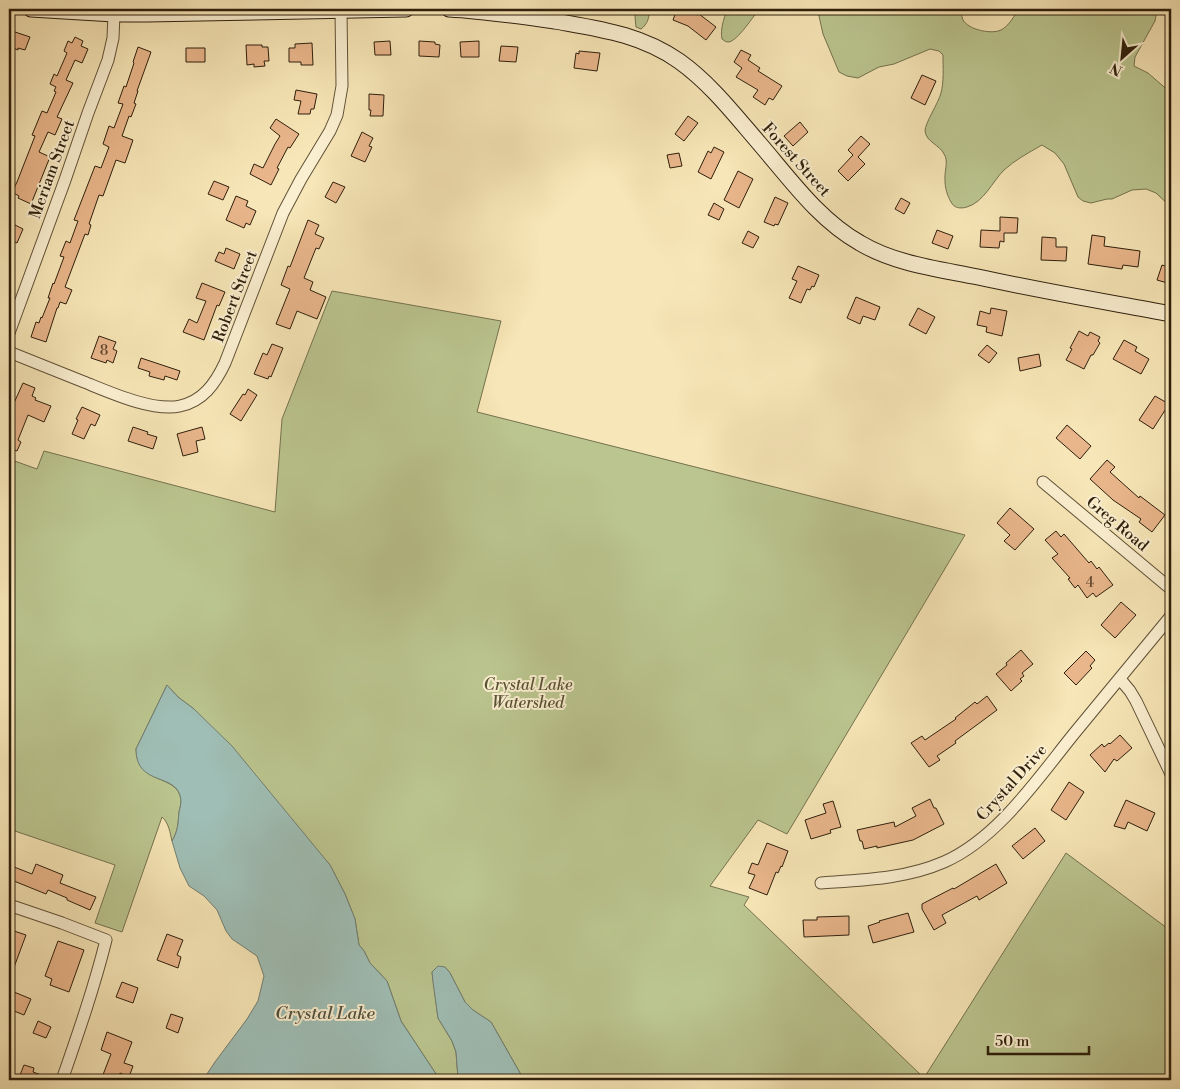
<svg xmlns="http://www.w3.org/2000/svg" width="1180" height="1089" viewBox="0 0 1180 1089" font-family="'Libre Bodoni',serif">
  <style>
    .green { fill: #bbc58f; stroke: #74724e }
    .water { fill: #9fbeb5; stroke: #727e71 }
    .building { fill: #e9b68b; stroke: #2e1f0c }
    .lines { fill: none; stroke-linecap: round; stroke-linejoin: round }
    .minor-casing { stroke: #605137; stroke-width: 13 }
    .secondary-casing { stroke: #2e1f0c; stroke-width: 17 }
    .minor { stroke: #faefd0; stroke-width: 11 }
    .secondary { stroke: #faefd0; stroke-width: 15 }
    .labels { text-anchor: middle; stroke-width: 4; stroke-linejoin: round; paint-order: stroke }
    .number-label { font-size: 14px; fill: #5d452c }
    .street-label { font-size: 16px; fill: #2e1f0c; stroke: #faefd0 }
    .park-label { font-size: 16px; font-style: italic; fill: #585133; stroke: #faefd0 }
    .water-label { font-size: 18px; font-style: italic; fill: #504f3f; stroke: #faefd0 }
  </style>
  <rect width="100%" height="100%" fill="#f7e6b7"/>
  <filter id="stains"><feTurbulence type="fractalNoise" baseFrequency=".004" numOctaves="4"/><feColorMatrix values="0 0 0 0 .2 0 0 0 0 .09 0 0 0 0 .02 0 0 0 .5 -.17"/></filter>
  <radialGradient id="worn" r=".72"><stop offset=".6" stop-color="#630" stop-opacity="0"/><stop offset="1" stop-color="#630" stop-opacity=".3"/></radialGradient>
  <path class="green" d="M636,9H650C649,17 648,24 641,29L636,27L635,17Z
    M727,9H759C753,17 738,40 729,42C725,42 725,41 722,39C720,29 724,19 727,9Z
    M816,9H963C963,11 961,14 962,17C964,29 991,35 1001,30C1009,26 1014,16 1019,9H1154L1156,16L1155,21L1135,57L1134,66L1148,73L1171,93V207L1156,193L1146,189L1132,190L1112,199H1107L1091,203L1083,201L1078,197L1064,164L1055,153L1042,145C1028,153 1015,160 1004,170C992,182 984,202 967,207C960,209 954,208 951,202C947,195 945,188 945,180C944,172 949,161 944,154C940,145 926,142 925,131C925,123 938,104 941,93C944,82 943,67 943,55L939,51L930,49L894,64L879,67L858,78L847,76L839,72L823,34L819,16Z
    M332,291L501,321L477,412L965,535L787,834L758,820L710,886L749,897L744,905L924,1078L1066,853L1171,931V1080H524L491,1022L473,1010L465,1002L450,973L445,967L432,972L438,1018L452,1041L456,1052L458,1078L457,1080H444L438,1077L401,1021L387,981L370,963L364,951L359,945L355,919L345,894L330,865L194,709L178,697L167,685L136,749C136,786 178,773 181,800C181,804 180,808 179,812C178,824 178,831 172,841C170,833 169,823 162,817L122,932L95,923L115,865L9,829V794L12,785L9,784V459L37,469L44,451L275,512L282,419Z"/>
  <path class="water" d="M167,685L178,697L194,709L232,746L330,865L345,894L355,919L359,945L364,951L370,963L387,981L401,1021L438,1077L444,1080H203L215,1062L247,1019L258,1001L264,976L257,956L232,939L226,931L217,910L204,896L189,886L180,868L172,841C178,831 178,824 179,812C180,808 181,804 181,800C178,771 136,788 136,749Z
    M438,966L445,967L450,973L465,1002L473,1010L491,1022L524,1080H457L458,1078L456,1052L452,1041L438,1018L433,982L432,972Z"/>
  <path class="building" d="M677,9H681L698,15L699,14L716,27L706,40L688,26L673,20Z
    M9,30L30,37L25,50L18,48V50L9,46Z
    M75,37L83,41L81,46L88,49L82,63L75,60L66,80L73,83L57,117L62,119L55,135L48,132L39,152L50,157L31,204L18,198L19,196L12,192L17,182L35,136L32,135L42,111L47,113L56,92L54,91L56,87L50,84L54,74L57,76L67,53L64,51L68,41L72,43Z
    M390,41L391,55H375L374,42Z
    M419,41L435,42V44L440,45L439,57L419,56Z
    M479,41V57H461L460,42Z
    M312,43L313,65H301V62H289V48H295V44Z
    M246,45H262V47H268L269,61H264L265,66L254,67V64L247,65Z
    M501,46L518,47L516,62L499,61Z
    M138,47L151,52L137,91H138L134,103L136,104L131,117L129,116L122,136L133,140L125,163L116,160L103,196L99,195L89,224L91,225L88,235L85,234L65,287L72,290L66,304L60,302L58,308H57L46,342L31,337L36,322L39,323L41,317L42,318L50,298H48L53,283L54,284L64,257L60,256L66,241L70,243L78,221L74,220L95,166L101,168L109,147L103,144L109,126L114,128L123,104L118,103L124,86L126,87L134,63L133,62Z
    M186,48H205V62H186Z
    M741,50L751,55L748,60L760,68L758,71L782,86L773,100L769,98L765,105L753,97L758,90L736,77L742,68L734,62Z
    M579,51L600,53L597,71L574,68L576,53L579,54Z
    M922,75L936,81L925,105L911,98Z
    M296,90L317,94L314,109H311L310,114H298L301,101L294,100Z
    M369,94L384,95L383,116H370L371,110H369Z
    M688,116L698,123L684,141L675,134Z
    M276,119L299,134L290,148L288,147L277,168L279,169L271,185L250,174L254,164L263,168L275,144L280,136L270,128Z
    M800,122L808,132L793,146L784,136Z
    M362,132L373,138L369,146L372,147L365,162L351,156Z
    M861,136L870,144L858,157L865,164L848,181L838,171L853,155L848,150Z
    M714,147L724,152L711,179L698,172L708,151L711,153Z
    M679,153L682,166L670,168L667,155Z
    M738,171L753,179L739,208L724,200Z
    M214,181L229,187L223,200L208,194Z
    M333,182L345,187L336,203L325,197Z
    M236,196L248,201L246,206L256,211L250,225L246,223L244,228L226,220Z
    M775,197L788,203L778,225L775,224L774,226L764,222Z
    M901,198L910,203L904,214L895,209Z
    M714,203L724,209L719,220L708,215Z
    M1000,217L1018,218L1017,233H1004V242L1000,241L999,248L980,247L981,230L1000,231Z
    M308,220L319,225L315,234L324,238L319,249L316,248L304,278L313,282L310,290L326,297L317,319L297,311L290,329L276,324L290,289L281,285L288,266L290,267Z
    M9,222L23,229L17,243L9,239Z
    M937,230L953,236L948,249L932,243Z
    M748,231L759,237L753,248L742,243Z
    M1092,235L1105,237L1104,246L1140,251L1138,267L1123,265L1122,269L1088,264Z
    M1042,237L1056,238V247H1067L1066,261L1041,260Z
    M226,248L240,254L234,269L215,261L219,252L224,254Z
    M1162,265L1171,268V284L1157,280Z
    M798,266L819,275L814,287L812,286L810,290L807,289L801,303L789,298L797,281L792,279Z
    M202,283L225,292L219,306L217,305L204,340L183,332L189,319L197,323L206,301L196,298Z
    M856,297L880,307L875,320L863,316L860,324L847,318Z
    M918,308L935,317L926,334L909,325Z
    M991,308L1007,311L1002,336L986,332L987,327L977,325L980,311L990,314Z
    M1079,331L1088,336L1090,332L1100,337L1098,341L1100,343L1093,355H1091L1084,369L1066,360L1072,349L1070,348Z
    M99,336L116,342L113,349L117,351L113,363L107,360L106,363L91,358Z
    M1124,340L1137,347L1135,351L1149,359L1141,374L1113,359Z
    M272,344L283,348L271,377L269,376L268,379L254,374L263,353L267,355Z
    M987,345L997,353L989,363L978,355Z
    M1039,354L1041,366L1020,371L1018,358Z
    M141,358L180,371L177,380L165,376L164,380L149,376L150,372L138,368Z
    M23,383L35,388L32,396L36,398L35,400L51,406L44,422L28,415L18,440L21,442L17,451L14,450L9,461V414Z
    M248,389L257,395L241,421L230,414L243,394L245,395Z
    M1155,396L1169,404L1153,429L1139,420Z
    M82,407L100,415L95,426L91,424L84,439L72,434L78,420L76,419Z
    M1067,425L1091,446L1080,459L1056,438Z
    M133,427L148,432L147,434L157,437L153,449L128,441Z
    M202,427L205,439L196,441L198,452L183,456L177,434Z
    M1107,460L1115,467L1110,472L1139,498L1140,496L1165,515L1152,532L1139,522L1141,519L1113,500L1090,479Z
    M1010,508L1034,529L1015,550L1004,541L1010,535L997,523Z
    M1056,531L1061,537L1064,534L1089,563L1091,561L1097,569L1099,567L1113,585L1096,597L1093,593L1087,598L1078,585L1075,588L1068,579L1070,578L1052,558L1058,554L1045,540Z
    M1121,602L1136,615L1115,638L1101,625Z
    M1021,650L1033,664L1022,673L1024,676L1020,679L1022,681L1011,691L996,674L1007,665L1006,663Z
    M1086,651L1095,660L1090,666L1092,668L1076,685L1064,673Z
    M987,696L997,710L955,741L956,743L937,756L940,760L929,767L911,743L922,736L925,740L956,719L955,718L975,702L977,704Z
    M1120,735L1132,748L1117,761L1114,759L1105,772L1090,755L1102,744L1104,747L1109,743L1110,744Z
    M1069,782L1084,792L1066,820L1051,810Z
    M930,799L934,808H936L944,824L913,840L877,848V846L864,849L862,841H860L857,830L894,822L895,827L916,816L912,808Z
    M1126,800L1155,813L1147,831L1128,822L1125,829L1114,826Z
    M833,801L841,827L830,830L831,833L811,839L805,820L826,813L823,804Z
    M1035,828L1045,841L1023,859L1012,846Z
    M767,843L788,851L782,867L781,866L778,873L776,872L767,895L749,888L755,875L748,873L752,863L758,865Z
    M36,864L63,875L60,883L96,897L90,910L67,900V898L48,890L46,894L9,879V865L32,874Z
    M996,864L1007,883L979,900L977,896L942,915L946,923L934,930L922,909V904L953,888L954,889Z
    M908,913L914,932L873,943L868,926L880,922L879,921Z
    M849,916V935L804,937L803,920H817V917Z
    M14,931L26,935L10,978H9V946Z
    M167,934L183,940L177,955L181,957L178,968L157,960Z
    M58,941L84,950L69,992L50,985L52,979L45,976Z
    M122,982L138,988L133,1003L116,997Z
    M14,992L31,999L24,1015L9,1009V1005Z
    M171,1014L183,1018L178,1033L166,1028Z
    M38,1021L51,1027L46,1038L33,1033Z
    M107,1032L132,1042L124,1063L133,1066L129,1077L120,1073L118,1080H101L111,1054L101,1050Z
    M24,1065L34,1068L33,1072L52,1079V1080H18Z"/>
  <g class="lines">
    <defs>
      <path id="minor" d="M9,333L65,180L88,113L108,60L113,38L114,14
        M9,352C34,362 59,372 84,382C109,392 153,412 180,406C203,401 215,384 225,363L283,213L301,179L330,131L337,115L342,86L341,10
        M1043,482L1171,589
        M1120,679L1130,691L1136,701L1171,774
        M821,883C863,880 905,879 944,862C999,838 1040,775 1077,730C1108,692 1140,654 1171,616
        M9,905L62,923L106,940C94,988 78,1034 62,1080"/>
      <path id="secondary" d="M31,9L114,14H147L406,9
        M449,9C485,11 520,16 555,21C600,29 640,34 679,61C710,83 734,114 759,143C790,179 819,220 860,243C895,264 939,269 978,277C1042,291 1107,302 1171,314"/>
    </defs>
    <use href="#minor" class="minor-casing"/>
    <use href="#secondary" class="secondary-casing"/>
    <use href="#minor" class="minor"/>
    <use href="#secondary" class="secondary"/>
  </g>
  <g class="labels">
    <g class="number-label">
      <text x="104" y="355">8</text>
      <text x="1090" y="587">4</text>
    </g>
    <g class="street-label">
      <text transform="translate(797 159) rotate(48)" y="6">Forest Street</text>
      <text transform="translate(51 169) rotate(-70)" y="6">Meriam Street</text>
      <text transform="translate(234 296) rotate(-69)" y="6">Robert Street</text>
      <text transform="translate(1118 523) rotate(40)" y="6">Greg Road</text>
      <text transform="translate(1011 782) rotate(-48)" y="6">Crystal Drive</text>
    </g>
    <g class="park-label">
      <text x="528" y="690">Crystal Lake<tspan x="528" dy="18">Watershed</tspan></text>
    </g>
    <g class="water-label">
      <text x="325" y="1019">Crystal Lake</text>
    </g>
  </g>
  <rect width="1180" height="1089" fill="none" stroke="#f7e6b7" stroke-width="30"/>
  <rect x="10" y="10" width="1160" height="1069" fill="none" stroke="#2e1f0c" stroke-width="2.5"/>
  <rect x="15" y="15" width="1150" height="1059" fill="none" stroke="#2e1f0c"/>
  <g transform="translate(1122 58) rotate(207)" stroke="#faefd0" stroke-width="4" paint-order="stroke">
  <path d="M0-4L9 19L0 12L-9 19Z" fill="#2e1f0c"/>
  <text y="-8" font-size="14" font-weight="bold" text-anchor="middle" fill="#2e1f0c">N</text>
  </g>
  <path d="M988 1046v8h101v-8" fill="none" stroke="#2e1f0c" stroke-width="2.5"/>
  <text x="995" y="1046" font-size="15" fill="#2e1f0c" stroke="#faefd0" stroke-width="4" paint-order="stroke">50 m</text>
  <rect width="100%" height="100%" filter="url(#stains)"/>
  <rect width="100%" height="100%" fill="url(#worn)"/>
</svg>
